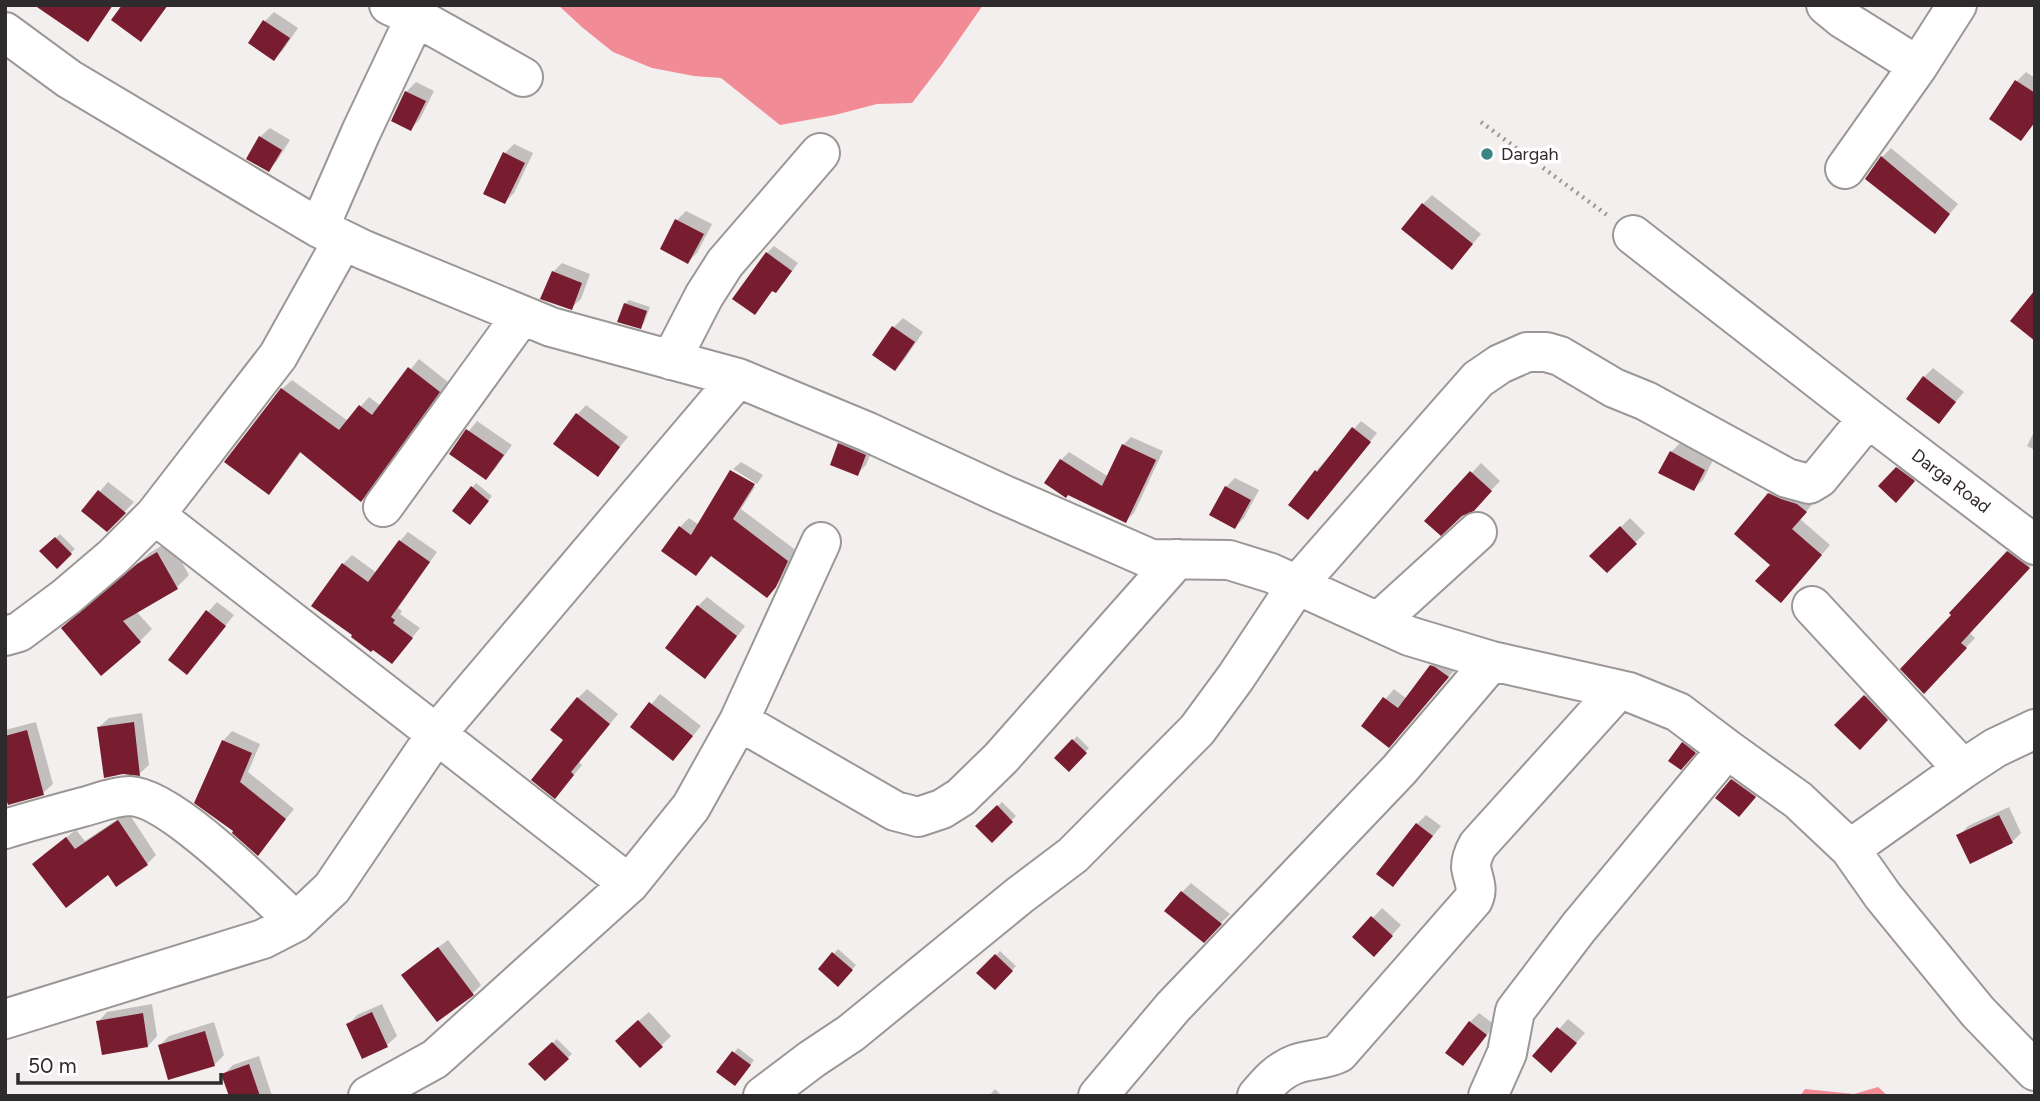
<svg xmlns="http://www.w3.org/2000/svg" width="2040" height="1101" viewBox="0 0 2040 1101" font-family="Figtree,sans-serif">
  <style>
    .water { fill: #f18b95 }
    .shadow { fill: #0003 }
    .building { fill: #781d2f }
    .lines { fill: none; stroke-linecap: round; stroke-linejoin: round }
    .minor-casing { stroke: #9c9797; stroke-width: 42 }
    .path { stroke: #9b9797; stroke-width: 4.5; stroke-dasharray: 2 5; stroke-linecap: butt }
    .minor { stroke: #fff; stroke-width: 38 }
    .poi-dot { fill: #3d8584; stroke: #fffdfd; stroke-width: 2.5 }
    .labels { text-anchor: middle; stroke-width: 7; stroke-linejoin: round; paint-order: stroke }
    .poi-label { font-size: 18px; fill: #2d2b2b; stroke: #fffdfd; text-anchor: start }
    .street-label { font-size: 18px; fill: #2d2b2b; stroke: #fffdfd }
  </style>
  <rect width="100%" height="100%" fill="#f4efef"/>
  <path class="water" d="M558,5H983L942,64L912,103L877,104L835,115L780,125L721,78L694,76L652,68L613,52L583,28Z
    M1878,1087L1888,1096H1800L1805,1089L1854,1094Z"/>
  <path class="shadow" d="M274,12L298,28L283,50L274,59L250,42L265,21Z
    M2026,72L2035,78V123L2021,139L2017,81Z
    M416,82L434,91L420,119L411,129L393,120L406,92Z
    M270,128L290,140L277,161L268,170L260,137Z
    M514,144L533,153L514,193L505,202V153Z
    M1891,148L1958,204L1935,231L1882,157Z
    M1432,195L1481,234L1452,268L1423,204Z
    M686,211L712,224L697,253L688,262L676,221Z
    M774,246L798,263L783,284L776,291L774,289L755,313L767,253Z
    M562,263L590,274L581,299L571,308L553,272Z
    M629,300L650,307L644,323L640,327L625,304Z
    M903,318L923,332L904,360L895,369L894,327Z
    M419,359L448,382L370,490L361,499L302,451L278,483L269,493L226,461L282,389L292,380L348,421L369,397L381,406Z
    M1933,368L1964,392L1939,422L1924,377Z
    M586,405L628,437L598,474L577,415Z
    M477,421L512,445L495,469L486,478L451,453Z
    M1361,421L1377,433L1315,511L1316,471Z
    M2035,430V450L2027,446Z
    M849,435L874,446L866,465L857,474L840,444Z
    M1131,437L1163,451L1134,513L1126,521L1046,483L1061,460L1069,452L1109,477L1123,445Z
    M1680,443L1713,460L1703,480L1694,489L1671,452Z
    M1906,458L1923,471L1905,491L1897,468Z
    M741,462L763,475L757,484L733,469Z
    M1481,463L1500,481L1473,509L1427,521Z
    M732,473L755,487L741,509L797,551L785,575L767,596L712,554L695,574L680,527L689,518L699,525Z
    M1235,478L1259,490L1244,518L1235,527L1226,487Z
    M108,482L134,502L107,530L83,511Z
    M476,483L492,496L474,518L472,488Z
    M1779,484L1815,501L1800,519L1830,545L1790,592L1773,564L1769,494Z
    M1630,518L1645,533L1607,571L1592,556Z
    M408,532L437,552L398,608L402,611L400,614L420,628L392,662L343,564L352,555L377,573L400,541Z
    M60,534L75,549L57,566L42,551Z
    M170,541L189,575L177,587L136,611L152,629L140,641L76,616L151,552Z
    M2017,543L2035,561L1969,632L1975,638L1924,692L2008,552Z
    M707,597L745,626L714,667L705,676L698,606Z
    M217,602L234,615L187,673L208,612Z
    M1440,657L1457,667L1398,736L1363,725L1394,689L1407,699L1431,666Z
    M1875,687L1896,710L1860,747L1837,725Z
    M587,689L618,714L579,762L582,765L564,787L578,698Z
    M660,694L701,726L682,749L632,727Z
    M142,713L149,765L139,774L123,773L99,727L109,718Z
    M36,722L53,784L43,793L5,789V730Z
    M232,731L260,744L248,772L294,809L258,853L223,741Z
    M1077,736L1089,748L1069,770L1056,758Z
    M1687,739L1698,748L1685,764L1683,743Z
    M1741,771L1764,787L1748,806L1732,780Z
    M1002,802L1016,816L992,840L978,826Z
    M2009,807L2021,833L2012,842L1959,836L1968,826Z
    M128,812L156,855L147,864L108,872L43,855L76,830L85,841Z
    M1426,815L1441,826L1393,885L1417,824Z
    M1191,883L1230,914L1203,941L1182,892Z
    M1382,908L1401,925L1383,945L1355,937Z
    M448,940L481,985L472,994L413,966Z
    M838,949L856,965L838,985L820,969Z
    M1000,951L1016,966L995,988L979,973Z
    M152,1004L157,1036L148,1046L98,1022L107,1012Z
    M382,1004L397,1036L387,1045L363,1057L348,1025L357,1015Z
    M649,1012L671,1036L641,1066L627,1031Z
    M1479,1013L1495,1025L1463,1064L1470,1022Z
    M1568,1019L1585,1033L1560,1061L1535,1056Z
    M214,1022L224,1055L214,1065L160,1045L169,1036Z
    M557,1039L572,1054L545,1079L531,1064Z
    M738,1048L754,1060L739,1080L718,1071Z
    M259,1056L272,1096H231L224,1074L233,1065Z
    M995,1089L1002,1096H989Z"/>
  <path class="building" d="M34,5H113L88,42Z
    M122,5H168L141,42L111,20Z
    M263,20L290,38L274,61L248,43Z
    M2015,80L2035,93V122L2021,141L1989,119Z
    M405,91L426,101L411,131L391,121Z
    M259,136L282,150L269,172L246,159Z
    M503,152L525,163L505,204L483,194Z
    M1881,156L1950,214L1935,234L1865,179Z
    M1422,203L1473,244L1452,270L1401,229Z
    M675,219L704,234L688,264L660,249Z
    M766,252L792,271L776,293L772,291L755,315L732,299Z
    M552,271L582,283L572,310L540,299Z
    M2035,290V341L2010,321Z
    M624,303L647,311L641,329L617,322Z
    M892,326L915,342L895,371L872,355Z
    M408,367L440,392L361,502L300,452L269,495L224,462L281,388L339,430L359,405L372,415Z
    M1923,376L1956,402L1939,424L1906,399Z
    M576,413L620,447L598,477L553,444Z
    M1352,427L1371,442L1308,520L1288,505L1315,470L1317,472Z
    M466,429L504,455L486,480L449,454Z
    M838,443L866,455L858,476L830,465Z
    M1122,444L1156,460L1126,523L1068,495L1066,498L1044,483L1060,459L1102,486Z
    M1670,451L1705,470L1694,491L1658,473Z
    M1896,467L1915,481L1896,503L1878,486Z
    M730,470L755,484L733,519L788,561L776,587L767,598L711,556L696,576L661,551L679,526L691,535Z
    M1470,471L1492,491L1474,511L1462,516L1441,536L1424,521Z
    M471,486L489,501L470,525L452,511Z
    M1225,486L1251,500L1235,529L1209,515Z
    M98,490L126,513L107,532L81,511Z
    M1768,493L1781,499L1797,504L1807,512L1792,529L1822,555L1781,603L1755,581L1770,565L1734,534Z
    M1620,526L1637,544L1607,573L1589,556Z
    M55,537L72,554L57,569L39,551Z
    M399,540L430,562L391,617L395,620L393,623L413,638L392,664L373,650L371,652L351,637L352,635L311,606L342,563L368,582Z
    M2007,551L2030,568L1961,643L1967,648L1924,694L1900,669L1951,615L1949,613Z
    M157,552L178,589L123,621L141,642L101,676L61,628L137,564Z
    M697,605L737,636L705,679L665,648Z
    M206,610L226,626L187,675L168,660Z
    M1430,665L1435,667L1449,677L1389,748L1361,726L1383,697L1398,708Z
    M1864,695L1888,720L1860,750L1834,725Z
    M577,697L610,724L571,772L574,775L555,799L531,780L563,740L550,730Z
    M649,702L693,736L673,761L630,727Z
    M134,722L140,776L123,774L104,778L97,727Z
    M27,730L44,795L8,805L5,796V736Z
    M1072,739L1087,753L1069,772L1054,758Z
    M222,740L252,753L240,782L286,819L258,856L232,833L233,831L194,803Z
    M1682,742L1696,753L1681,770L1668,761Z
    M1731,779L1756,797L1739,817L1715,798Z
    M997,805L1013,822L992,843L975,826Z
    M1999,815L2013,843L1970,864L1956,835Z
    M118,820L148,865L116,887L108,875L66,908L32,864L66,837L75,849Z
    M1416,823L1433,836L1393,887L1376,874Z
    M1181,891L1222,924L1204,943L1164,911Z
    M1371,916L1393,936L1374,957L1352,937Z
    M438,947L474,995L437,1022L401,975Z
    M832,952L853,970L838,987L818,969Z
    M995,954L1013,971L995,990L976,973Z
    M372,1012L388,1047L362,1059L346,1024Z
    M143,1013L148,1047L102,1055L96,1021Z
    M638,1020L663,1047L640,1068L615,1041Z
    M1469,1021L1487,1035L1463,1066L1445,1053Z
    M1557,1027L1577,1043L1551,1073L1532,1056Z
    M205,1031L215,1066L168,1080L158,1045Z
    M552,1042L569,1059L545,1081L528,1064Z
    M732,1051L751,1065L735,1086L716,1072Z
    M249,1064L260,1096H229L221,1074Z"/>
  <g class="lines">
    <defs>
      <path id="minor" d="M389,5L425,22L523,77
        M1826,5L1843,19L1918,66
        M5,32L69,79L319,228L364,250L551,327L738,378L868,432L1000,493L1151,559L1229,560L1271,573L1409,636L1492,661L1629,692L1678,712L1727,749L1798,800L1850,849L1883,896L1978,1012L2035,1071
        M1845,169L1918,66L1957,5
        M319,228L361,132L415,18
        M1633,235L1868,418L2035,545
        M671,360L704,296L725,263L820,153
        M383,507L522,315
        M155,515L629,884
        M1812,606L1963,769
        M1378,622L1477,532
        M5,636L19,632L66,597L113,557L155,515L278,356L343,240
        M739,721L895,811L918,817L942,809L961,797L1001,758L1177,559
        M5,829C31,821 57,814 83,807C98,803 115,796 130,796C171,797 264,892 296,922
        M1850,849L1963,769L1995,748L2035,729
        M5,1019L263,939L296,922L332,888L437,733L738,378
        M368,1096L435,1059L629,884L691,807L739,721L821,542
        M763,1096L812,1059L851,1033L1020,895L1073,855L1197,730L1236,677L1297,585L1478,379L1500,364L1527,352H1546L1560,356L1614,388L1646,401L1787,478L1809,484L1819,478L1868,418
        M1098,1096L1173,1007L1399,770L1492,661
        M1257,1096C1268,1083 1279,1070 1296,1064C1310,1059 1325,1060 1339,1053L1473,900C1479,888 1473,880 1471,867C1471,858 1474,852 1478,845L1618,690
        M1488,1096L1507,1053L1515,1011L1579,927L1727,749"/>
    </defs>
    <use href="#minor" class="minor-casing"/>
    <path class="path" d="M1481,122L1607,215"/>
    <use href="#minor" class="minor"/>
  </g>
  <circle class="poi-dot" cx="1487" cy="154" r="7"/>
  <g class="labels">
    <g class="poi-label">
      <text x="1501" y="160">Dargah</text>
    </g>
    <g class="street-label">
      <text transform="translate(1951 481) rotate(37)" y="6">Darga Road</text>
    </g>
  </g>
  <rect width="2040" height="1101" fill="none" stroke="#2d2b2b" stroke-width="14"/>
  <path d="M18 1073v10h203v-10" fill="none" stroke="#2d2b2b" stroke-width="3.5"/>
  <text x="28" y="1073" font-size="21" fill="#2d2b2b" stroke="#fffdfd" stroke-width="5" paint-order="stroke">50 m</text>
</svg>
